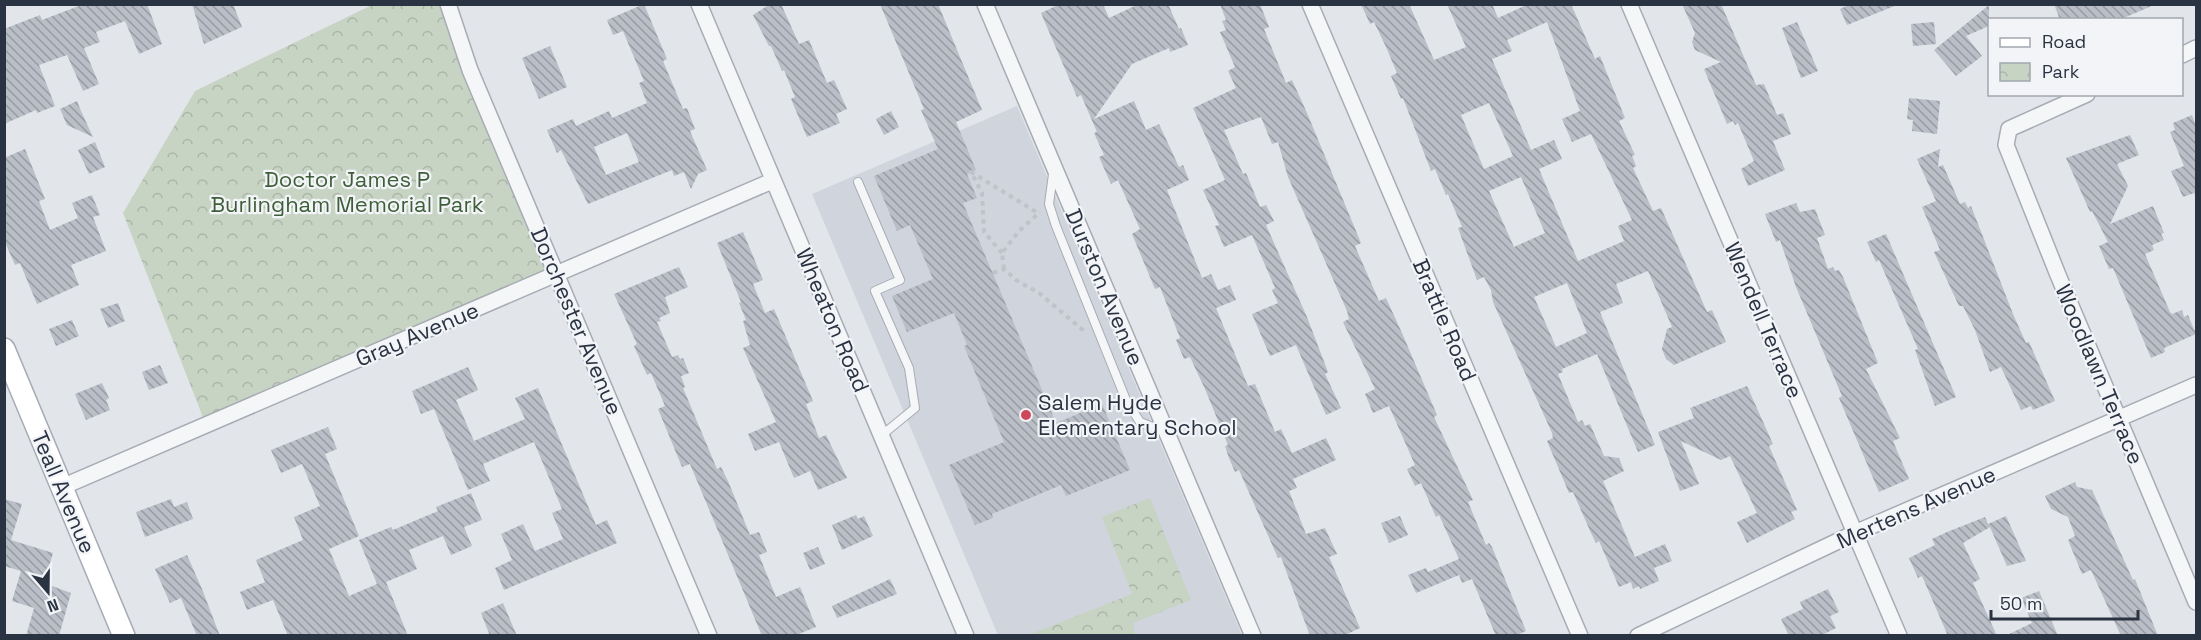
<svg xmlns="http://www.w3.org/2000/svg" width="2201" height="640" viewBox="0 0 2201 640" font-family="'Space Grotesk',sans-serif">
  <style>
    .built { fill: #d0d4dc }
    .park { fill: url(#park-crowns) }
    .building { fill: url(#building-back-hatch); fill-rule: evenodd }
    .lines { fill: none; stroke-linecap: round; stroke-linejoin: round }
    .lane-casing { stroke: #a7acb4; stroke-width: 10 }
    .street-casing { stroke: #a7acb4; stroke-width: 18 }
    .secondary-casing { stroke: #a7acb4; stroke-width: 24 }
    .path { stroke: #c0c3c9; stroke-width: 4; stroke-dasharray: 4.5 4.5; stroke-linecap: butt }
    .lane { stroke: #f5f6f8; stroke-width: 8 }
    .street { stroke: #f5f6f8; stroke-width: 15 }
    .secondary { stroke: #fff; stroke-width: 21 }
    .poi-dot { fill: #ce485b; stroke: #f2f4f8; stroke-width: 2 }
    .labels { text-anchor: middle; stroke-width: 4.5; stroke-linejoin: round; paint-order: stroke }
    .park-label { font-size: 22px; fill: #3e5e37; stroke: #f2f4f8 }
    .street-label { font-size: 22px; fill: #2a3342; stroke: #f2f4f8 }
    .poi-label { font-size: 22px; fill: #2a3342; stroke: #f2f4f8; text-anchor: start }
  </style>
  <defs>
    <pattern id="park-crowns" width="20" height="18" patternUnits="userSpaceOnUse" patternTransform="scale(1.5)"><rect width="20" height="18" fill="#c7d4c3"/><path d="M2 6a3 3 0 1 1 6 0M12 15a3 3 0 1 1 6 0" fill="none" stroke="#abb6a9"/></pattern>
    <pattern id="building-back-hatch" width="6" height="6" patternUnits="userSpaceOnUse" patternTransform="scale(1.5)"><rect width="6" height="6" fill="#b9bec7"/><path d="M-1 5l2 2M0 0l6 6M5-1l2 2" fill="none" stroke="#979ba3"/></pattern>
  </defs>
  <rect width="100%" height="100%" fill="#e2e5ea"/>
  <path class="built" d="M1017,106L1242,635H998L812,194Z"/>
  <path class="park" d="M372,5H448L557,273L206,425L123,213L195,91Z
    M1150,498L1191,600L1133,623L1135,635H1028L1132,594L1102,517Z"/>
  <path class="building" d="M84,4H147L162,44L139,54L125,21L96,32L100,42L84,48L99,84L83,91L67,55L39,65L55,106L37,113L36,110L4,124V29L40,15L42,20Z
    M192,4H233L242,27L204,44Z
    M644,4L667,59L663,61L683,109L687,108L695,129L690,131L707,170L698,174L691,189L684,172L674,176L672,170L588,204L561,150L557,153L547,130L573,119L576,126L609,111L612,118L647,103L639,83L644,81L623,31L613,35L607,20ZM627,133L639,162L606,175L594,147Z
    M770,4H781L799,44L809,40L827,83L834,80L847,109L836,114L840,123L807,137L791,99L795,97L784,70L782,71L771,46H769L753,15Z
    M880,4H938L982,110L956,122L976,170L967,174L977,198L963,203L1056,423L1102,404L1130,470L1066,496L1061,485L992,514L993,518L975,525L949,465L1004,442L964,346L967,345L954,313L907,332L892,296L933,279L910,225L897,231L874,176L938,149L921,110L924,109Z
    M1060,4H1103L1109,18L1139,4H1168L1179,29L1181,28L1188,45L1170,52L1169,48L1132,64L1094,119L1134,101L1146,130L1159,124L1179,167L1183,165L1189,180L1167,190L1202,278L1211,274L1218,290L1230,285L1236,300L1216,308L1248,386L1255,384L1275,432L1281,429L1292,453L1326,438L1336,460L1293,479L1297,488L1289,491L1306,534L1325,528L1337,554L1329,557L1360,628L1343,636H1310L1281,557L1278,558L1239,470L1235,472L1229,458L1225,446L1228,445L1205,389L1190,357L1184,359L1176,340L1180,338L1160,287L1155,289L1132,234L1140,229L1118,180L1111,184L1099,157L1104,155L1094,133L1097,132L1081,95L1077,97L1041,13Z
    M1220,4H1260L1269,27L1264,29L1286,83L1292,80L1307,113L1361,243L1355,246L1379,301L1386,298L1402,333L1437,415L1434,417L1473,500L1468,502L1486,545L1489,543L1492,547L1526,631L1515,636H1496L1472,579L1462,583L1459,575L1416,593L1408,575L1426,568L1428,572L1459,559L1439,515L1436,517L1421,483L1415,486L1407,469L1415,465L1389,406L1373,413L1365,394L1375,389L1343,322L1349,319L1347,311L1288,177L1278,142L1272,144L1261,117L1224,130L1243,174L1246,173L1260,207L1266,205L1274,221L1266,225L1307,317L1328,372L1325,374L1341,408L1326,415L1296,345L1270,356L1252,314L1278,303L1272,290L1275,288L1252,235L1224,247L1215,226L1219,225L1203,190L1225,180L1193,108L1236,88L1228,71L1235,67L1220,32L1226,30L1222,21L1226,20Z
    M1361,4H1409L1434,60L1466,47L1447,4H1492L1498,18L1529,4H1571L1595,59L1600,56L1625,118L1619,121L1635,155L1632,156L1636,166L1633,168L1653,211L1661,208L1707,312L1712,310L1726,342L1674,365L1666,359L1662,349L1667,329L1672,327L1648,271L1616,284L1623,303L1600,312L1655,445L1638,452L1597,354L1562,369L1563,372L1558,374L1578,422L1582,420L1585,426L1590,424L1604,456L1619,458L1624,471L1603,481L1635,557L1665,544L1672,561L1654,568L1659,581L1640,589L1639,586L1633,589L1631,582L1619,587L1599,541L1596,543L1591,533L1573,492L1569,493L1547,441L1553,438L1552,433L1493,302L1491,290L1484,277L1477,280L1458,228L1462,227L1448,194L1446,195L1435,169L1431,171L1403,98L1401,99L1391,76L1397,73L1386,47L1374,22L1370,24ZM1547,22L1580,111L1562,119L1572,142L1591,134L1632,220L1618,226L1624,241L1578,261L1539,169L1562,159L1554,140L1531,150L1492,59L1512,51L1507,40ZM1489,103L1513,156L1484,169L1461,115ZM1521,177L1545,233L1514,247L1489,191ZM1567,283L1587,333L1556,347L1534,297Z
    M1682,4H1721L1756,85L1764,84L1777,115L1783,113L1791,134L1773,141L1785,170L1748,186L1741,169L1754,161L1738,123L1735,125L1733,121L1727,124L1704,69L1721,62L1695,50L1692,42L1695,33Z
    M1851,4H1897V5L1847,25L1840,9Z
    M2054,4H2154V5L2119,20H2060Z
    M1989,5V26L1966,36L1982,56L1956,76L1934,50Z
    M1797,22L1818,71L1801,78L1782,28Z
    M1934,22L1936,44L1913,46L1911,24Z
    M550,46L567,87L539,99L522,58Z
    M1909,98L1940,101L1937,134L1912,131L1913,120L1907,119Z
    M77,101L81,111L93,137L67,125L60,109Z
    M891,111L899,127L884,135L876,119Z
    M2192,115L2196,126V196L2194,193L2183,197L2171,171L2184,166L2170,132L2175,130L2173,123Z
    M2130,135L2139,155L2117,164L2128,186L2110,224L2153,206L2164,233L2161,234L2164,240L2152,245L2154,250L2145,254L2170,312L2172,314L2182,310L2184,317L2188,315L2196,334L2164,348L2165,352L2151,358L2113,268L2109,269L2099,246L2108,242L2092,211L2090,212L2066,158Z
    M95,142L105,167L89,174L78,150Z
    M25,149L45,199L39,201L50,230L78,218L72,203L92,195L100,215L93,217L106,251L71,265L79,285L37,304L20,263L15,265L4,240V158Z
    M1940,149L1938,167L1943,165L1960,204L1965,202L1968,208L1971,206L2013,314L2026,343L2029,342L2055,401L2033,410L2031,406L2021,410L2001,367L1990,372L1975,330L1963,306H1959L1934,252L1940,250L1922,207L1936,201L1917,159Z
    M1796,203L1800,212L1815,209L1825,235L1817,238L1828,269L1833,267L1835,271L1839,270L1843,277L1878,363L1866,369L1900,438L1893,441L1909,479L1879,492L1839,398L1842,396L1796,287L1780,240L1776,242L1765,214Z
    M743,232L763,280L753,284L765,313L774,309L813,401L806,404L819,438L826,435L847,478L818,490L810,471L794,478L779,442L755,451L748,434L776,422L743,348L750,345L743,321L746,320L739,303L741,302L717,243Z
    M1886,234L1956,397L1935,406L1915,350L1918,349L1879,260L1876,262L1867,242Z
    M679,267L688,287L665,297L670,313L659,318L661,321L657,322L672,357L678,355L680,359L683,358L689,373L681,376L685,387L683,388L717,469L721,467L728,481L750,535L759,532L767,552L759,555L776,597L800,587L816,627L794,636H762L690,464L682,467L658,409L665,406L651,373L647,375L634,346L637,344L614,294Z
    M118,303L125,321L108,328L100,309Z
    M72,320L79,336L56,346L49,329Z
    M160,365L168,383L149,390L142,372Z
    M468,367L478,390L456,400L474,441L525,419L515,398L538,388L596,525L607,520L617,543L504,590L495,568L512,560L501,534L523,524L535,551L563,539L552,513L562,509L534,442L483,464L490,481L468,490L434,409L421,414L412,391Z
    M102,383L109,398L106,400L110,410L86,420L75,394Z
    M1747,386L1773,444L1769,446L1797,510L1791,512L1795,519L1747,543L1737,522L1757,513L1730,456L1721,460L1681,441L1699,484L1680,491L1658,432L1694,418L1690,408Z
    M328,427L337,449L325,454L359,536L329,549L349,596L377,584L359,540L391,527L393,530L438,511L436,507L471,493L482,520L464,527L472,546L451,555L443,536L409,550L417,569L386,582L408,636H288L273,600L247,610L240,592L265,582L256,560L303,540L294,517L320,506L302,464L281,473L271,450Z
    M2075,482L2077,487L2092,490L2133,580L2135,579L2158,636H2121L2091,570L2082,574L2068,540L2075,536L2068,517L2051,509L2045,496Z
    M4,499L22,504L11,540L53,553L44,583L71,593L59,636H26L34,608L12,601L21,571L4,566Z
    M171,499L174,507L187,502L193,519L145,537L136,512Z
    M856,515L858,519L864,516L873,536L842,550L832,525Z
    M1400,516L1408,535L1389,543L1381,523Z
    M2006,516L2026,561L2007,566L1990,527L1963,543L1980,579L1973,583L1997,636H1948L1922,576L1918,578L1909,558L1935,545L1932,539L1947,532L1985,517L1988,524Z
    M818,547L825,564L810,570L803,553Z
    M187,555L202,589L220,636H197L181,598L170,603L155,569Z
    M890,579L897,594L837,618L832,606Z
    M1828,589L1839,612L1830,616L1836,628L1820,636H1789L1781,619L1803,609L1800,602Z
    M2039,591L2058,636H2005L2032,623L2021,598Z
    M503,603L517,636H490L481,613Z"/>
  <g class="lines">
    <defs>
      <path id="lane" d="M1053,174L1049,204L1056,226L1126,400L1140,422L1165,432
        M858,182L900,280L875,291L909,368L915,408L882,435"/>
      <path id="street" d="M448,4L470,70L709,636
        M699,4L966,636
        M985,4L1253,636
        M1310,4L1580,636
        M1629,4L1899,636
        M2182,55L2196,48
        M2087,94L2009,129L2006,145L2058,275L2196,602
        M62,487L772,181
        M1638,636L1855,533L2196,385"/>
      <path id="secondary" d="M4,349L124,636"/>
    </defs>
    <use href="#lane" class="lane-casing"/>
    <use href="#street" class="street-casing"/>
    <use href="#secondary" class="secondary-casing"/>
    <path class="path" d="M1002,253L984,232L982,193L971,172L1038,213
      M1004,269L1002,253L1019,231L1040,212
      M993,273L1004,269L1016,280L1039,293L1084,331"/>
    <use href="#lane" class="lane"/>
    <use href="#street" class="street"/>
    <use href="#secondary" class="secondary"/>
  </g>
  <circle class="poi-dot" cx="1026" cy="415" r="6"/>
  <g class="labels">
    <g class="park-label">
      <text x="347" y="187">Doctor James P<tspan x="347" dy="25">Burlingham Memorial Park</tspan></text>
    </g>
    <g class="street-label">
      <text transform="translate(1105 287) rotate(67)" y="8">Durston Avenue</text>
      <text transform="translate(833 320) rotate(67)" y="8">Wheaton Road</text>
      <text transform="translate(1445 320) rotate(67)" y="8">Brattle Road</text>
      <text transform="translate(1764 320) rotate(67)" y="8">Wendell Terrace</text>
      <text transform="translate(577 321) rotate(67)" y="8">Dorchester Avenue</text>
      <text transform="translate(417 334) rotate(-23)" y="8">Gray Avenue</text>
      <text transform="translate(2100 374) rotate(67)" y="8">Woodlawn Terrace</text>
      <text transform="translate(64 492) rotate(67)" y="8">Teall Avenue</text>
      <text transform="translate(1916 507) rotate(-24)" y="8">Mertens Avenue</text>
    </g>
    <g class="poi-label">
      <text x="1038" y="410">Salem Hyde<tspan x="1038" dy="25">Elementary School</tspan></text>
    </g>
  </g>
  <rect width="2201" height="640" fill="none" stroke="#2a3342" stroke-width="12"/>
  <rect x="1988" y="18" width="195" height="78" fill="#f2f4f8" stroke="#a2a7af" stroke-width="1.5"/>
  <rect x="2000" y="38" width="30" height="9" fill="#ffffff" stroke="#a2a7af" stroke-width="1.5"/>
  <text x="2042" y="48" font-size="18" fill="#2a3342">Road</text>
  <rect x="2000" y="63" width="30" height="18" fill="url(#park-crowns)" stroke="#a2a7af" stroke-width="1.5"/>
  <text x="2042" y="78" font-size="18" fill="#2a3342">Park</text>
  <g transform="translate(48 592) rotate(160)" stroke="#f2f4f8" stroke-width="4.5" paint-order="stroke">
  <path d="M0-4.5L10 22L0 15L-10 22Z" fill="#2a3342"/>
  <text y="-9" font-size="16" font-weight="bold" text-anchor="middle" fill="#2a3342">N</text>
  </g>
  <path d="M1991 610v9h147v-9" fill="none" stroke="#2a3342" stroke-width="3"/>
  <text x="2000" y="610" font-size="18" fill="#2a3342" stroke="#f2f4f8" stroke-width="4.5" paint-order="stroke">50 m</text>
</svg>
